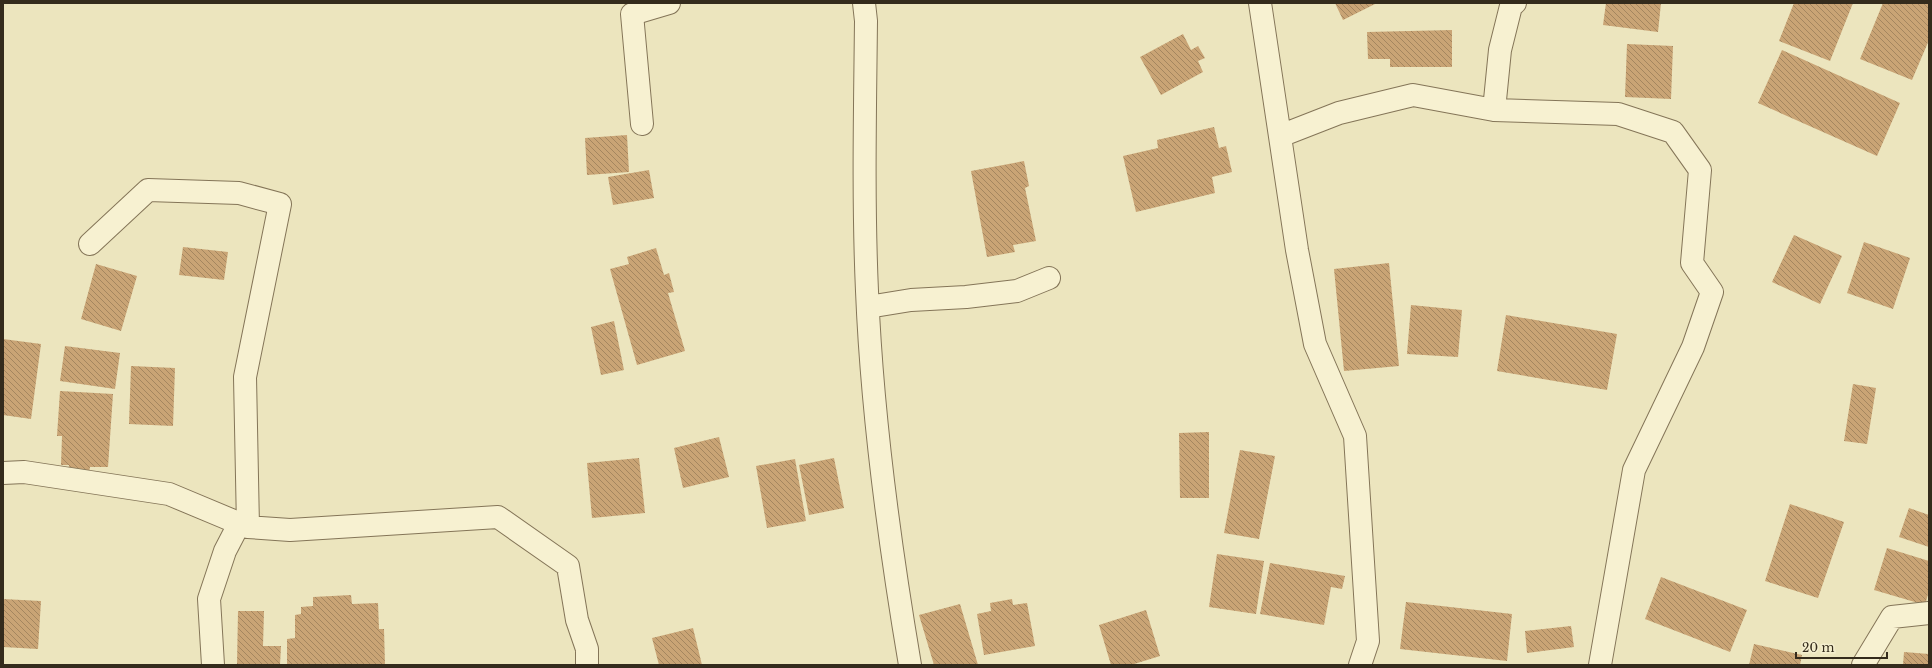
<svg xmlns="http://www.w3.org/2000/svg" width="1932" height="668" viewBox="0 0 1932 668" font-family="'Libre Baskerville',serif">
  <style>
    .building { fill: url(#building-back-hatch) }
    .lines { fill: none; stroke-linecap: round; stroke-linejoin: round }
    .minor-casing { stroke: #847558; stroke-width: 24 }
    .minor { stroke: #f7f1d1; stroke-width: 22 }
  </style>
  <defs>
    <pattern id="building-back-hatch" width="6" height="6" patternUnits="userSpaceOnUse"><rect width="6" height="6" fill="#c9a475"/><path d="M-1 5l2 2M0 0l6 6M5-1l2 2" fill="none" stroke="#a4865f"/></pattern>
  </defs>
  <rect width="100%" height="100%" fill="#ece5be"/>
  <path class="building" d="M1335,3H1377L1343,20Z
    M1606,3H1661L1658,32L1603,25Z
    M1794,3H1853L1830,61L1779,41Z
    M1883,3H1929V40L1912,80L1860,59Z
    M1452,30V67H1390V59H1368L1367,32Z
    M1183,34L1191,50L1198,46L1205,58L1198,61L1203,72L1161,95L1140,57Z
    M1627,44L1673,46L1671,99L1625,97Z
    M1782,50L1900,103L1877,156L1758,103Z
    M1214,127L1219,148L1226,146L1232,172L1212,177L1215,193L1136,212L1123,156L1158,148L1157,140Z
    M627,135L629,172L587,175L585,138Z
    M1024,161L1029,186L1025,188L1036,241L1013,245L1015,252L987,257L971,171Z
    M649,170L654,198L613,205L608,177Z
    M1794,235L1842,256L1820,304L1772,282Z
    M1864,242L1910,258L1893,309L1847,293Z
    M183,247L228,252L224,280L179,275Z
    M656,248L664,275L669,273L674,292L668,293L685,351L637,365L610,269L629,264L627,257Z
    M1389,263L1399,366L1344,371L1334,269Z
    M96,264L137,276L121,331L81,319Z
    M1411,305L1462,310L1458,357L1407,354Z
    M1506,315L1617,334L1607,390L1497,371Z
    M614,321L624,370L601,375L591,327Z
    M3,339L41,344L31,419L3,415Z
    M65,346L120,353L115,389L60,381Z
    M131,366L175,368L173,426L129,424Z
    M1853,384L1876,388L1867,444L1844,441Z
    M60,391L113,394L108,467H90L89,473L68,472L69,465H61L62,436H57Z
    M1209,432V498H1180L1179,433Z
    M719,437L729,477L683,488L674,448Z
    M1240,450L1275,456L1259,539L1224,533Z
    M639,458L645,513L592,518L587,463Z
    M834,458L844,508L809,515L799,465Z
    M795,459L806,521L767,528L756,466Z
    M1790,504L1844,522L1818,598L1765,581Z
    M1909,508L1929,515V547L1899,537Z
    M1887,548L1929,561V591L1925,605L1874,590Z
    M1217,554L1264,561L1256,614L1209,607Z
    M1270,563L1345,576L1342,589L1331,587L1324,625L1260,614Z
    M1661,577L1747,610L1730,652L1645,619Z
    M351,595L352,604L378,603L379,629H384L385,665H287V639L295,638V615L301,614V607L313,606V597Z
    M3,599L41,601L38,649L3,647Z
    M1012,599L1013,605L1027,603L1035,646L984,655L977,614L991,611L990,603Z
    M1406,602L1512,614L1507,661L1400,649Z
    M960,604L978,665H934L919,615Z
    M1146,610L1160,656L1131,665H1111L1099,625Z
    M238,611H264L263,646H281L280,665H237Z
    M1571,626L1574,647L1527,653L1525,631Z
    M693,628L702,665H659L652,638Z
    M1754,644L1802,655L1800,665H1749Z
    M1904,652L1929,654V665H1903Z"/>
  <g class="lines">
    <defs>
      <path id="minor" d="M864,3L866,21C865,111 863,201 867,291C872,416 889,541 910,665
        M1260,3L1297,250L1315,344L1355,436L1368,641L1360,665
        M1494,110L1500,50L1511,6L1515,3
        M642,124L632,14L669,3
        M1280,136L1339,113L1413,95L1494,110L1618,114L1673,132L1700,170L1692,263L1712,292L1693,347L1634,470L1600,665
        M90,244L148,190L239,193L280,204L245,377L248,527
        M868,307L911,300L966,297L1017,291L1049,278
        M3,473L24,472L169,494L248,527L290,530L498,517L568,566L577,620L587,649V665
        M213,665L209,599L225,551L239,524
        M1863,665L1892,617L1929,613"/>
    </defs>
    <use href="#minor" class="minor-casing"/>
    <use href="#minor" class="minor"/>
  </g>
  <rect width="1932" height="668" fill="none" stroke="#342b1c" stroke-width="8"/>
  <path d="M1796 652v6h91v-6" fill="none" stroke="#342b1c" stroke-width="2"/>
  <text x="1802" y="652" font-size="12" fill="#342b1c" stroke="#f4eece" stroke-width="3" paint-order="stroke">20 m</text>
</svg>
